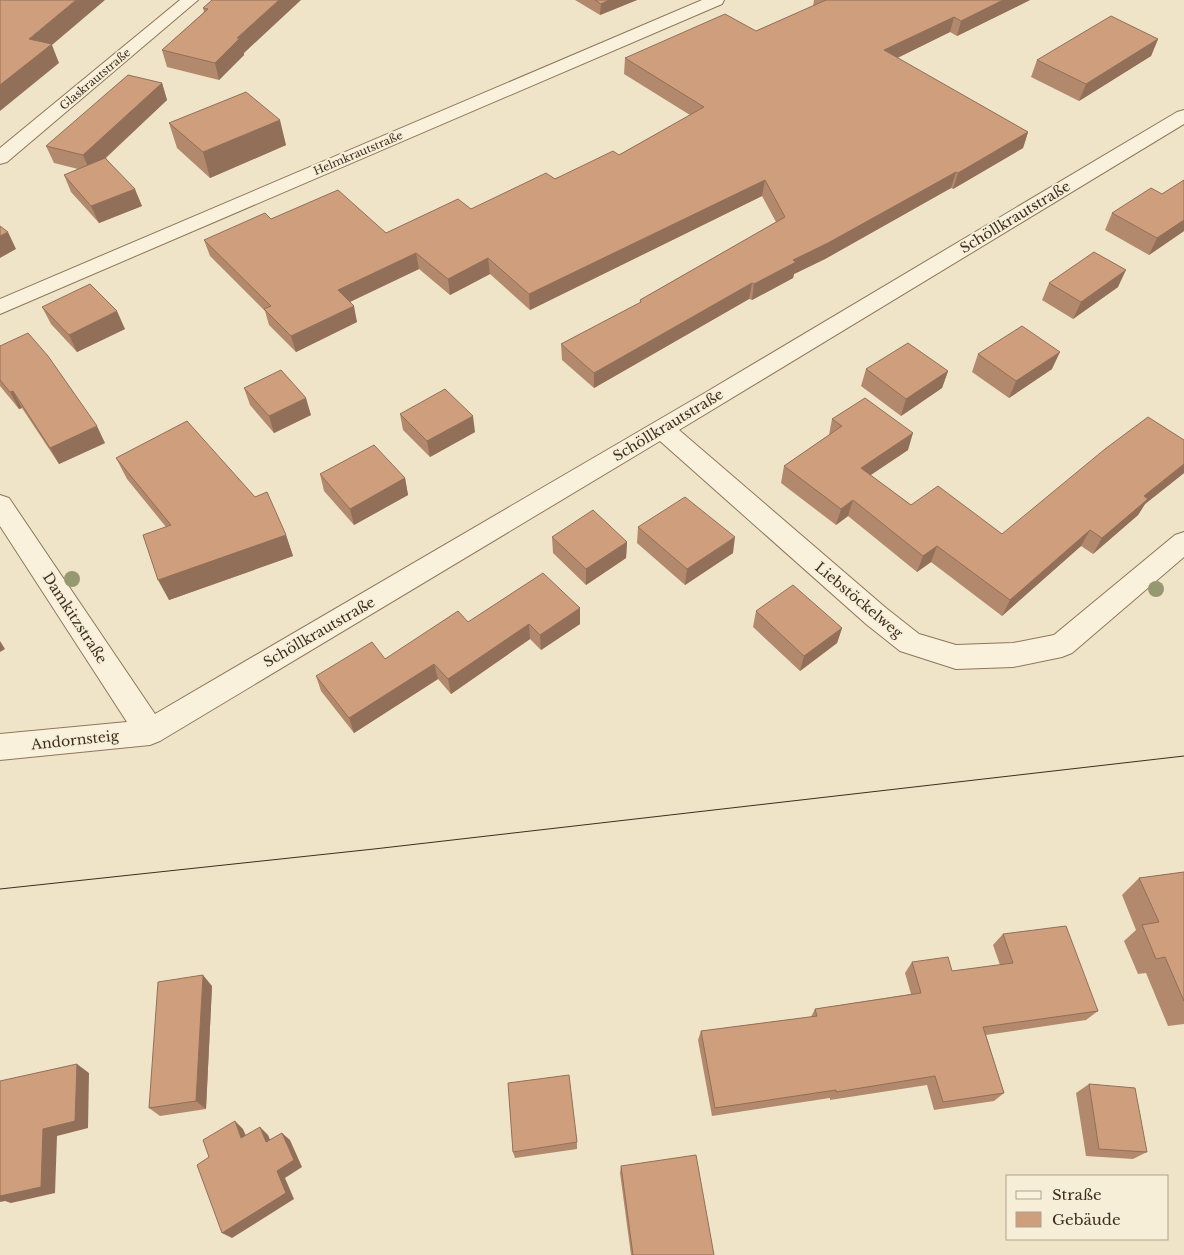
<svg xmlns="http://www.w3.org/2000/svg" width="1184" height="1255" viewBox="0 0 1184 1255" font-family="'Libre Baskerville',serif">
  <style>
    .lines { fill: none; stroke-linecap: round; stroke-linejoin: round }
    .street-casing { stroke: #8d765c; stroke-width: 2 }
    .street { fill: #faf1dc; fill-rule: evenodd }
    .tram { stroke: #3d2e20; stroke-width: 1 }
    .tree { fill: #96986f }
    .wall { fill: #b2896c }
    .shaded-wall { fill: #916f58 }
    .building { fill: #cf9f7d; stroke: #916f58 }
    .labels { text-anchor: middle; stroke-width: 4; stroke-linejoin: round; paint-order: stroke }
    .far-street-label { font-size: 11px; fill: #3d2e20; stroke: #f7eed8 }
    .street-label { font-size: 14px; fill: #3d2e20; stroke: #f7eed8 }
  </style>
  <rect width="100%" height="100%" fill="#f0e4c8"/>
  <g class="lines">
    <defs>
      <path id="street" d="M180,0H198L7,162L0,164V148Z
        M702,0H724L722,4L0,314V299Z
        M1184,110V124L679,430L886,608L919,634L956,645L1013,643L1054,635L1175,535L1184,532V557L1072,653L1062,657L1013,667L956,669L900,651L866,624L660,441L160,741L150,745L0,760V734L127,722L0,526V495L9,498L155,714L703,394L1177,112Z"/>
    </defs>
    <use href="#street" class="street-casing"/>
    <use href="#street" class="street"/>
    <path class="tram" d="M0,889L374,849L1184,756"/>
  </g>
  <g class="tree">
    <circle cx="72" cy="579" r="8"/>
    <circle cx="1156" cy="589" r="8"/>
  </g>
  <path class="wall" d="M212,0L244,53V55L219,80L167,67L162,50L204,12L203,8Z
    M575,0H637L600,15Z
    M814,0H1030L957,36L950,32L897,58L1028,132L1023,148L953,189L951,188L825,259L794,274L793,278L752,300L749,299L594,388L562,360L561,344L640,303V300L776,222L762,196L530,310L490,274L450,295L419,269L350,302L357,322L296,352L269,325L265,311L210,256L204,240L271,219L386,233L471,209L619,155L690,115L624,74L625,58L756,31L813,6Z
    M1158,39L1151,56L1079,101L1031,77L1037,60Z
    M162,83L167,100L106,158L142,206L99,223L71,192L64,175L78,169L54,163L46,146Z
    M169,123L286,145L210,178L177,148Z
    M1184,180V231L1149,255L1105,230L1112,213L1162,194Z
    M1049,283L1118,287L1073,319L1042,300Z
    M42,307L125,329L77,352L51,324Z
    M0,346L105,443L59,464L22,408L19,409L0,386Z
    M978,354L1052,369L1009,398L972,372Z
    M866,369L948,371L942,388L901,416L861,386Z
    M244,388L311,415L274,433L250,405Z
    M400,414L475,432L430,457L403,430Z
    M832,419L908,450L870,475L911,505L1002,534L1184,440V473L1145,504L1138,515L1093,554L1081,546L1002,616L931,562L917,572L848,516L836,525L781,483L784,466L829,435Z
    M116,458L286,535L293,556L169,600L166,527L127,479Z
    M320,474L405,478L408,495L354,525L324,491Z
    M638,527L733,553L685,585L637,543Z
    M552,537L627,542L626,558L586,585L553,553Z
    M756,611L842,628L837,643L800,671L753,627Z
    M468,622L580,624L541,650L530,639L451,694L438,679L354,733L321,691L316,676L385,659Z
    M1184,872V1024L1168,1026L1146,973L1138,974L1124,941L1136,930L1122,895L1139,878Z
    M1003,934L1098,1011L1086,1020L986,1035L1004,1093L994,1101L934,1110L927,1085L830,1100V1098L712,1116L698,1040L701,1031L811,1017L815,1009L911,994L905,973L912,962L952,971L1000,965L993,945Z
    M212,986L206,1109L160,1116L149,1108Z
    M1089,1084L1147,1152L1133,1159L1086,1156L1076,1093Z
    M577,1142V1149L515,1158L513,1152Z
    M621,1166L714,1255H631L620,1173Z"/>
  <path class="shaded-wall" d="M76,0H105L52,45L59,63L0,111V85L29,39Z
    M279,0H301L244,53V55L219,80L215,63L237,38Z
    M609,0H637L600,15L601,4Z
    M1003,0H1030L957,36L961,21Z
    M954,17L950,32L881,66L884,50Z
    M1158,39L1151,56L1079,101L1086,84Z
    M162,83L167,100L90,172L83,155Z
    M280,120L286,145L210,178L203,152Z
    M1028,132L1023,148L953,189L958,173Z
    M956,172L951,188L825,259L794,274L793,278L752,300L754,284L793,260Z
    M765,180L762,196L530,310L529,294Z
    M135,189L142,206L99,223L91,206Z
    M1184,220V231L1149,255L1157,238Z
    M8,232L16,249L0,258V236Z
    M416,253L419,269L341,306L338,290Z
    M488,258L490,274L450,295L448,279Z
    M1126,270L1118,287L1073,319L1081,302Z
    M752,283L749,299L594,388V373Z
    M354,306L357,322L296,352L291,336Z
    M117,311L125,329L77,352L69,335Z
    M1060,352L1052,369L1009,398L1016,381Z
    M948,371L942,388L901,416L906,399Z
    M13,391L22,408L19,409L10,392Z
    M306,398L311,415L274,433L269,416Z
    M473,416L475,432L430,457L427,441Z
    M97,426L105,443L59,464L50,448Z
    M913,433L908,450L856,485L861,468Z
    M1184,464V473L1145,504L1138,515L1093,554L1102,538L1144,496Z
    M405,478L408,495L354,525L350,509Z
    M853,500L848,516L836,525L841,509Z
    M1090,530L1081,546L1002,616L1010,600Z
    M286,535L293,556L169,600L158,580Z
    M735,537L733,553L685,585L687,569Z
    M627,542L626,558L586,585V569Z
    M937,546L931,562L917,572L923,556Z
    M580,608V624L541,650L540,635Z
    M529,624L530,639L451,694L448,679Z
    M842,628L837,643L800,671L804,656Z
    M0,641L5,649L0,652Z
    M434,664L438,679L354,733L349,718Z
    M203,975L212,986L206,1109L196,1101Z
    M77,1064L89,1073L88,1128L57,1136L55,1193L11,1203L5,1201L0,1202V1195L43,1129Z
    M235,1121L243,1129L250,1145L241,1138Z
    M260,1127L268,1135L274,1149L266,1142Z
    M282,1133L290,1140L302,1167L285,1178L294,1199L232,1238L222,1233L277,1171Z"/>
  <path class="building" d="M0,0H76L29,39L52,44L0,85Z
    M212,0H279L237,38H240L215,63L162,50L208,9L203,8Z
    M595,0H609L601,4Z
    M826,0H1003L961,21L954,17L884,50L1028,132L958,173L956,172L828,243L793,260L796,262L754,284L752,283L594,373L561,344L641,302L640,300L785,217L765,180L529,294L488,258L448,279L416,253L338,290L354,306L291,336L264,309L271,306L204,240L265,213L271,219L338,190L386,233L458,199L471,209L546,173L555,179L613,151L619,155L704,107L625,58L725,14L756,31Z
    M1111,16L1158,39L1086,84L1037,60Z
    M128,75L162,83L83,155L46,146Z
    M246,92L280,120L203,152L169,123Z
    M105,158L135,189L91,206L64,175Z
    M1184,180V220L1157,238L1112,213L1151,188L1162,194Z
    M0,226L8,232L0,236Z
    M1094,252L1126,270L1081,302L1049,283Z
    M90,284L117,311L69,335L42,307Z
    M1022,326L1060,352L1016,381L978,354Z
    M28,333L48,356L97,426L50,448L13,391L10,392L0,380V346Z
    M908,343L948,371L906,399L866,369Z
    M281,370L306,398L269,416L244,388Z
    M445,389L473,416L427,441L400,414Z
    M865,398L913,433L861,468L911,505L938,486L1002,534L1105,449L1148,417L1184,440V464L1144,496L1148,499L1102,538L1090,530L1010,600L937,546L923,556L853,500L841,509L784,466L842,426L832,419Z
    M187,421L255,497L267,492L286,535L158,580L143,535L171,525L116,458Z
    M374,445L405,478L350,509L320,474Z
    M685,497L735,537L687,569L638,527Z
    M593,510L627,542L586,569L552,537Z
    M543,573L580,608L540,635L529,624L448,679L434,664L349,718L316,676L372,642L385,659L458,611L468,622Z
    M793,585L842,628L804,656L756,611Z
    M1184,872V1001L1165,957L1156,959L1142,925L1159,922L1139,878Z
    M1066,926L1098,1011L983,1027L1004,1093L943,1102L935,1076L836,1092V1090L715,1108L701,1031L817,1016L815,1009L921,993L912,962L948,957L952,971L1013,963L1003,934Z
    M203,975L196,1101L149,1108L158,982Z
    M77,1064L75,1121L43,1129L41,1187L0,1196V1081Z
    M569,1075L577,1142L513,1152L508,1083Z
    M1089,1084L1135,1088L1147,1152L1099,1149Z
    M235,1121L241,1138L260,1127L266,1142L282,1133L294,1160L277,1171L286,1193L222,1233L197,1165L209,1157L203,1140Z
    M696,1155L714,1255H633L621,1166Z"/>
  <g class="labels">
    <g class="far-street-label">
      <text transform="translate(95 79) rotate(-40)" y="4">Glaskrautstraße</text>
      <text transform="translate(358 153) rotate(-23)" y="4">Helmkrautstraße</text>
    </g>
    <g class="street-label">
      <text transform="translate(1015 217) rotate(-31)" y="5">Schöllkrautstraße</text>
      <text transform="translate(668 425) rotate(-31)" y="5">Schöllkrautstraße</text>
      <text transform="translate(859 600) rotate(40)" y="5">Liebstöckelweg</text>
      <text transform="translate(75 618) rotate(57)" y="5">Damkitzstraße</text>
      <text transform="translate(319 632) rotate(-30)" y="5">Schöllkrautstraße</text>
      <text transform="translate(75 740) rotate(-6)" y="5">Andornsteig</text>
    </g>
  </g>
  <rect x="1006" y="1175" width="162" height="65" fill="#f7eed8" stroke="#ada18e"/>
  <rect x="1016" y="1191" width="25" height="8" fill="#faf1dc" stroke="#ada18e"/>
  <text x="1052" y="1200" font-size="15" fill="#3d2e20">Straße</text>
  <rect x="1016" y="1212" width="25" height="15" fill="#cf9f7d" stroke="#ada18e"/>
  <text x="1052" y="1225" font-size="15" fill="#3d2e20">Gebäude</text>
</svg>
